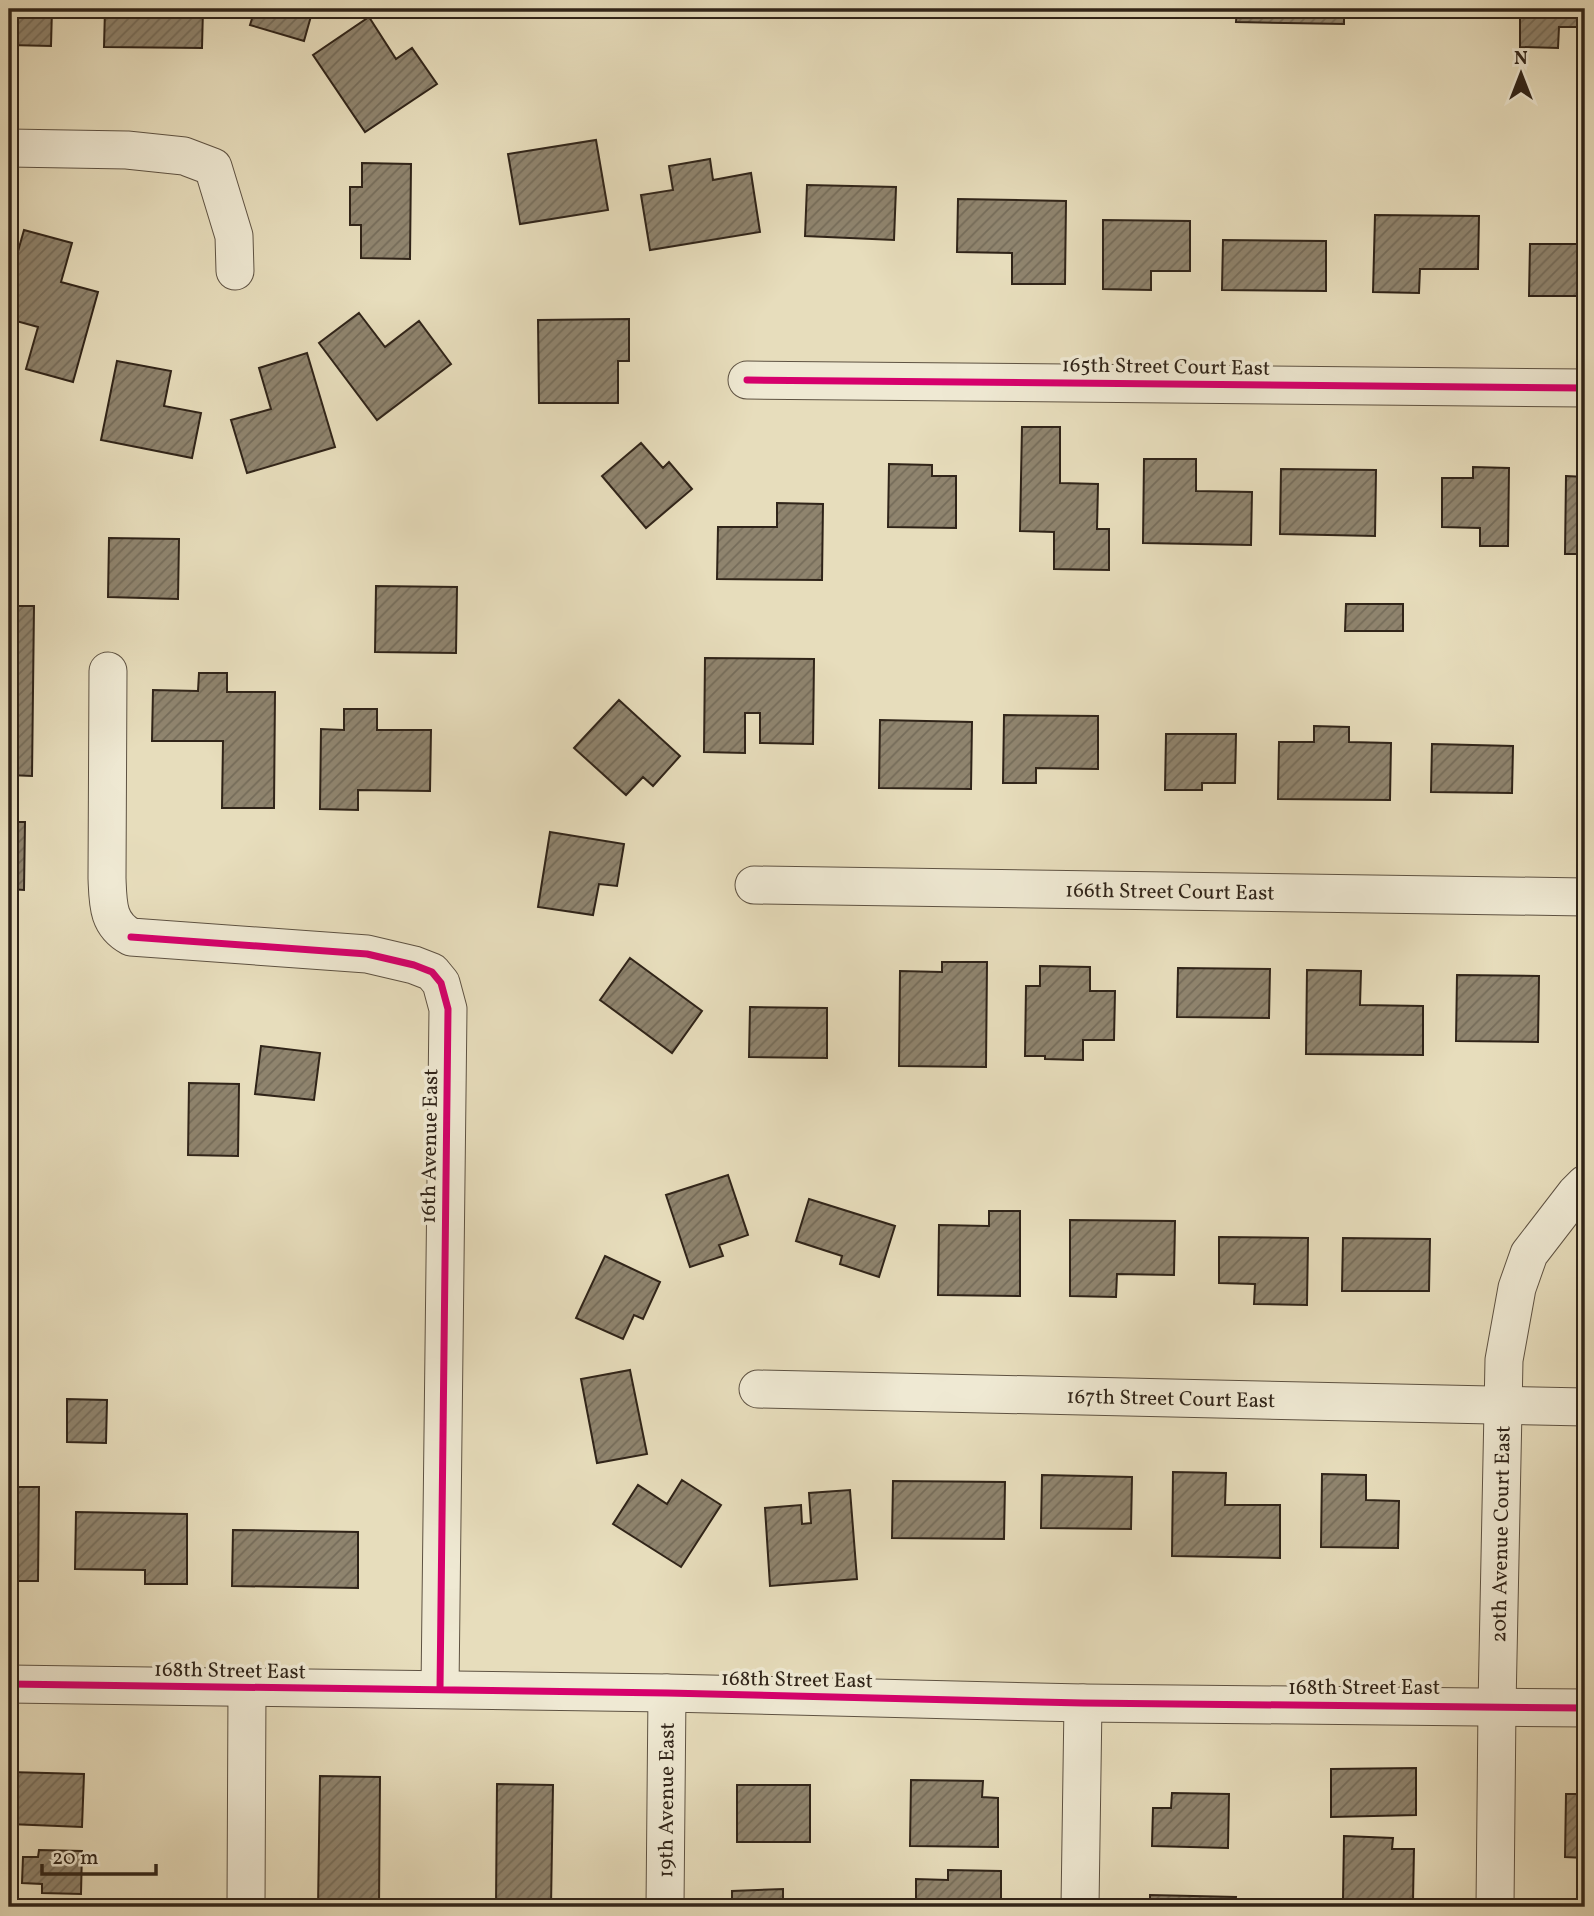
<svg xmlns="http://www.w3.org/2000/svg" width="1594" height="1916" viewBox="0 0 1594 1916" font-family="Vollkorn,serif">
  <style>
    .building { fill: url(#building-hatch); stroke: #302419; stroke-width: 2 }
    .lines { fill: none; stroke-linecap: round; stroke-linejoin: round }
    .minor-casing { stroke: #5e5242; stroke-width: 39 }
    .minor { stroke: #efe9d3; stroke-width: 37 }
    .cycleway-casing { stroke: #efe9d3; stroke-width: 11 }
    .cycleway { stroke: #d6006c; stroke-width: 7 }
    .labels { text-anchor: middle; stroke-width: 7; stroke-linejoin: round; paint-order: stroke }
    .street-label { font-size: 21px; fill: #302419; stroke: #efe9d3 }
  </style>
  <defs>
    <pattern id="building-hatch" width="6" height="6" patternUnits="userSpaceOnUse" patternTransform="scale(1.75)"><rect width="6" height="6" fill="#8f846e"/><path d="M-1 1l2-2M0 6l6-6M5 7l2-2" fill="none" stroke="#756c5a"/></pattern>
  </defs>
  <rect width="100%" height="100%" fill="#e7ddbc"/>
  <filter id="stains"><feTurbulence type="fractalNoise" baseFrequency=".00286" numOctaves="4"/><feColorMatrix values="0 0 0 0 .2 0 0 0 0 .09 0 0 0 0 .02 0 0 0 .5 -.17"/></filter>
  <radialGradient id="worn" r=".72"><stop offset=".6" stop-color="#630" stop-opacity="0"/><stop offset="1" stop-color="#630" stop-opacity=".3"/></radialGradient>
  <path class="building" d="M9,9H52L51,46L9,45Z
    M105,9H203L202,48L104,47Z
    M255,9H313L304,41L250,25Z
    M1115,9H1189V18L1115,17Z
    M1237,9H1344V24L1236,22Z
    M1520,9H1585V27H1559L1558,48L1520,47Z
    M369,17L396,59L412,48L437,84L365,132L313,55Z
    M596,140L608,210L520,224L508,154Z
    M710,159L713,180L751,173L760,232L650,250L641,195L673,190L669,166Z
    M362,163L411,164L410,259L361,258V225H350V187H362Z
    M807,185L896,187L894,240L805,236Z
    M958,199L1066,201L1065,284H1012V253L957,252Z
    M1375,215L1479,216L1478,269H1420L1419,293L1373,292Z
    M1103,220L1190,221V271H1151V290L1103,289Z
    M24,230L72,243L61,282L98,292L73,382L26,369L38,327L9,319V283Z
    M1223,240L1326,241V291L1222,290Z
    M1530,244H1585V296H1529Z
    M359,313L385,347L419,321L451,364L377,420L319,343Z
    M629,319V361H618V403H539L538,320Z
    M307,353L335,447L247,473L231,420L271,409L259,368Z
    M117,361L171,371L164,406L201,413L192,458L101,440Z
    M1022,427H1060V483L1098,484L1097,529H1109V570L1054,569V532L1020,531Z
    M641,443L663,468L669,462L692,489L646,528L602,476Z
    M1144,459H1196V491L1252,492L1251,545L1143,543Z
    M889,464L932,465V476H956V528L888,527Z
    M1473,467L1509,468L1508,546H1480V528L1442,527V478H1473Z
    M1281,469L1376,470L1375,536L1280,534Z
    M1566,476L1585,477V554H1565Z
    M777,503L823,504L822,580L717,579L718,527H777Z
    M109,538L179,539L178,599L108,597Z
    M376,586L457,587L456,653L375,652Z
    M1346,604H1403V631H1345Z
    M9,606H34L32,776L9,775Z
    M705,658L814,659L813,744L760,743V713H745V753L704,752Z
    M199,673H227V692H275L274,808H222L223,741H152L153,690L198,691Z
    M619,700L680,756L653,786L643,777L626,795L574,748Z
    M344,709H377V730H431L430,791L358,790V810L320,809L321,729L344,730Z
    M1004,715L1098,716V769L1036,768V783H1003Z
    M880,720L972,722L971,789L879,788Z
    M1579,725H1585V772H1578Z
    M1314,726L1349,727V742L1391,743L1390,800L1278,799L1279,742H1314Z
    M1166,734H1236L1235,783H1202V790H1165Z
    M1432,744L1513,746L1512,793L1431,792Z
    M9,822H25L24,890L9,889Z
    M550,832L624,844L617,886L599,884L593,915L538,907Z
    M630,958L702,1011L672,1053L600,1000Z
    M942,962H987L986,1067L899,1066L900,971L942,972Z
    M1040,966L1090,967V991H1115L1114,1040H1083V1060L1045,1059V1056H1025L1026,986H1040Z
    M1178,968L1270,969L1269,1018L1177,1017Z
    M1307,970L1361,971L1360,1005L1423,1006V1055L1306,1054Z
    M1457,975L1539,976L1538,1042L1456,1041Z
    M750,1007L827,1008V1058L749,1057Z
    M261,1046L320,1053L314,1100L255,1094Z
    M189,1083L239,1084L238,1156L188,1155Z
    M728,1175L748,1235L719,1245L723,1256L690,1267L666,1195Z
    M809,1199L895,1226L879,1277L840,1264L842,1256L796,1241Z
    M989,1211H1020V1296L938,1295L939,1225L989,1226Z
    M1070,1220L1175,1221L1174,1275L1117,1274L1116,1297L1070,1296Z
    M1219,1237L1308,1238L1307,1305L1254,1304L1255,1284L1219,1283Z
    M1343,1238L1430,1239L1429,1291H1342Z
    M605,1256L660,1282L643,1319L634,1315L623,1339L576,1318Z
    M630,1370L647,1454L597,1463L581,1379Z
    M67,1399L107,1400L106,1443L67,1442Z
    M1173,1472L1226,1473L1225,1505H1280V1558L1172,1556Z
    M1322,1474L1366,1475V1500L1399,1501L1398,1548L1321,1547Z
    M1042,1475L1132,1477L1131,1529L1041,1528Z
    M682,1480L721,1505L681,1567L613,1524L638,1485L667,1504Z
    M893,1481L1005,1482L1004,1539L892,1538Z
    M9,1487H39L38,1581H9Z
    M850,1490L857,1579L770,1586L765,1508L801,1505L802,1524L811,1523L809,1493Z
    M76,1512L187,1514V1584H145V1570L75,1569Z
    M233,1530L358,1532V1588L232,1586Z
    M1416,1768V1815L1331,1817V1769Z
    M9,1772L84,1774L82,1827L9,1824Z
    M320,1776L380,1777L379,1907H318Z
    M911,1780L983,1781L982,1797L998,1798V1847L910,1846Z
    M497,1784L553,1785L551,1907H496Z
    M737,1785H810V1842H737Z
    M1172,1793L1229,1794L1228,1848L1152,1846L1153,1808H1171Z
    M1566,1794H1585V1858L1565,1857Z
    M1344,1836L1393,1838L1392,1849H1414L1413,1901L1343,1899Z
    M39,1850L82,1851L81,1894L42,1893V1884L22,1883L23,1857H38Z
    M948,1870L1001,1871V1907H916V1879L948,1880Z
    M1581,1885H1585V1907H1571V1906H1580Z
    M783,1889V1906H817V1907H732V1891Z
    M1150,1895L1236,1897L1235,1907H1150Z"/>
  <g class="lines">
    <defs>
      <g id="minor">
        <path d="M9,148L127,150L184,156L213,167L234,236L235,271"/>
        <path d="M747,380L1585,388"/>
        <path d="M108,671L107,878C108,903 107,924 131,937L367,954L414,965L432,972L441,983L448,1009L440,1689"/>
        <path id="s1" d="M754,885L1585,897"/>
        <path id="s2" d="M758,1389L1585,1407"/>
        <path d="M9,1684L667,1693L1083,1703L1585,1708"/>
        <path d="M246,1907L247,1688"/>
        <path id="s3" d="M665,1907L667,1693"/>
        <path d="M1080,1907L1083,1703"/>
        <path id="s4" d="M1495,1907L1497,1706L1504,1360L1517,1288L1529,1254L1576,1193L1585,1184"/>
      </g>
    </defs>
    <use href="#minor" class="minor-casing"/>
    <use href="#minor" class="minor"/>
    <defs>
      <path id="cycleway" d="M747,380L1585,388
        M131,937L367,954L414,965L432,972L441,983L448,1009L440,1689
        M9,1684L667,1693L1083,1703L1585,1708"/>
    </defs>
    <use href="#cycleway" class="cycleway-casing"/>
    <use href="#cycleway" class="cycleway"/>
  </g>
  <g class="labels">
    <g class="street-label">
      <text transform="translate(1166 366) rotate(1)" y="7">165th Street Court East</text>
      <text dy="7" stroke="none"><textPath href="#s1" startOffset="416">166th Street Court East</textPath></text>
      <text transform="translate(429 1146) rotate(-89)" y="7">16th Avenue East</text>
      <text dy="7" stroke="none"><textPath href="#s2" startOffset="413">167th Street Court East</textPath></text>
      <text dy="7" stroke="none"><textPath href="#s4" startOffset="373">20th Avenue Court East</textPath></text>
      <text transform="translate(230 1670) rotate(1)" y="7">168th Street East</text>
      <text transform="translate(797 1679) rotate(1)" y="7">168th Street East</text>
      <text x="1364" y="1694">168th Street East</text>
      <text dy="7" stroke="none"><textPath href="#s3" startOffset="107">19th Avenue East</textPath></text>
    </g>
  </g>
  <rect width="1594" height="1916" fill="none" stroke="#e7ddbc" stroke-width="35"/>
  <rect x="10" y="10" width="1573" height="1895" fill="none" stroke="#302419" stroke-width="3.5"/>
  <rect x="18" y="18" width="1559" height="1881" fill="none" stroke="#302419" stroke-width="2"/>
  <g transform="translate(1521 74)" stroke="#efe9d3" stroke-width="5" paint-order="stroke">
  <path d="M0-5L12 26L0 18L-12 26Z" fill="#302419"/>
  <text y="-10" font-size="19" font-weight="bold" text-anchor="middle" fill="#302419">N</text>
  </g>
  <path d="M42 1864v10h114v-10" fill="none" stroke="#302419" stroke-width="3.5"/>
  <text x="52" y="1864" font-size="21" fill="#302419" stroke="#efe9d3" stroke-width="5" paint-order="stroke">20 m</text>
  <rect width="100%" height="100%" filter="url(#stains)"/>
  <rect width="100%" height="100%" fill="url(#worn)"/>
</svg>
